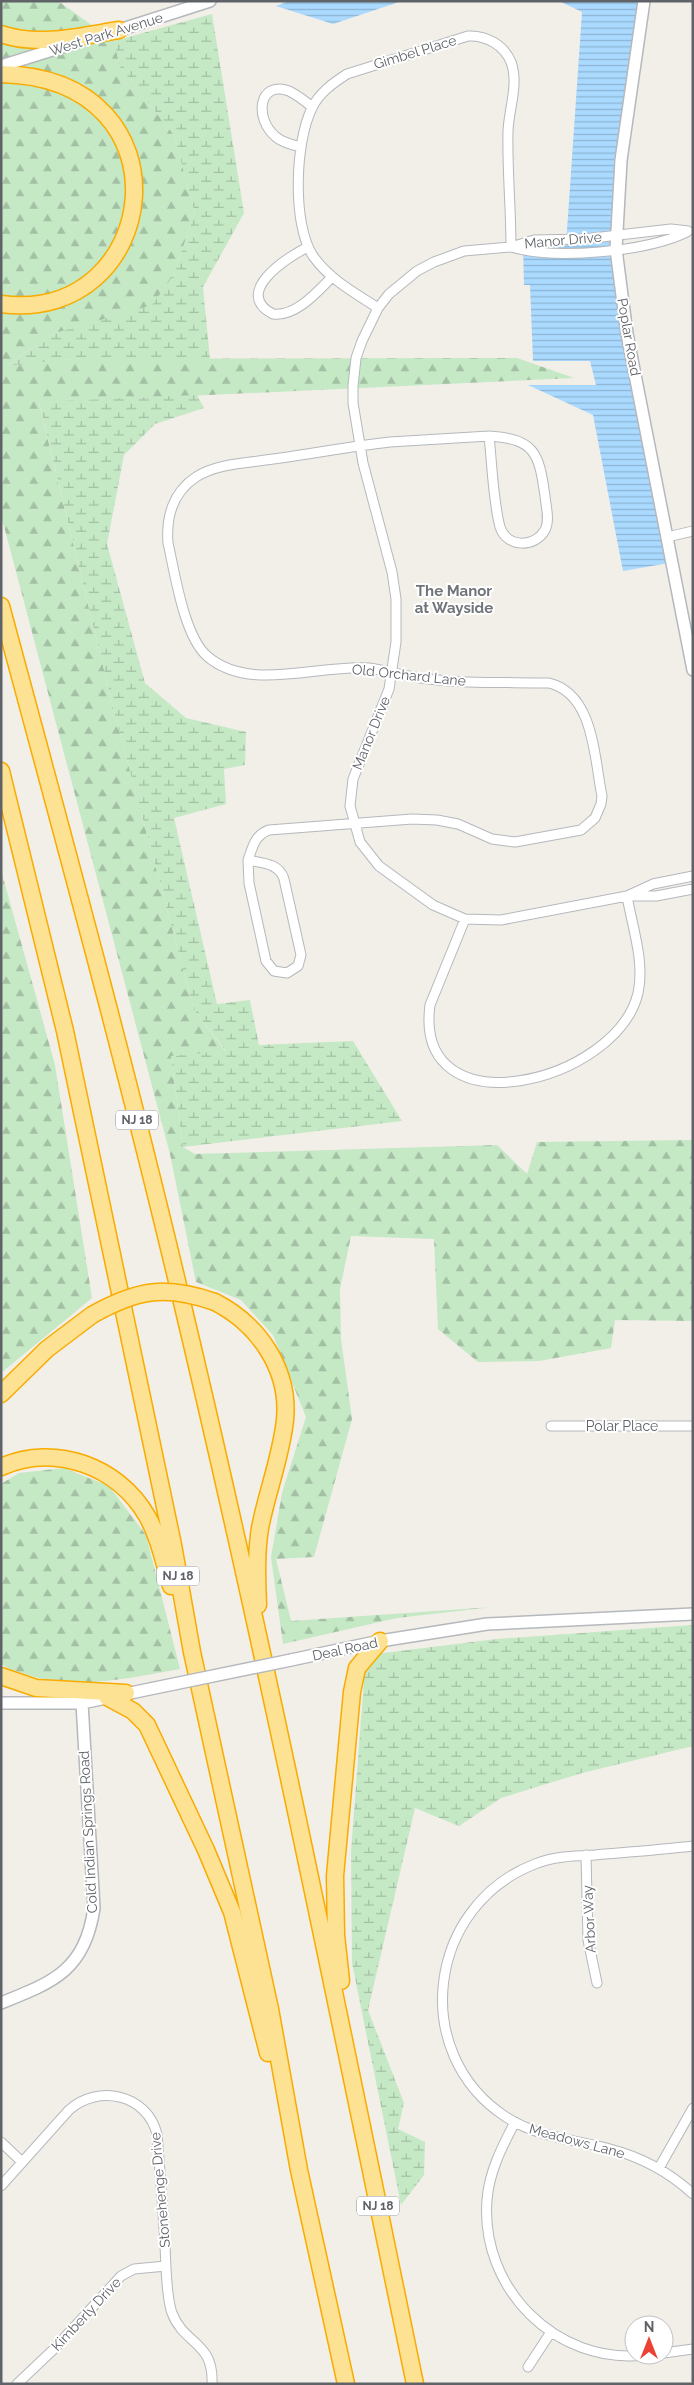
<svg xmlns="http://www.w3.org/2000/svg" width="694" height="2385" viewBox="0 0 694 2385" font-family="Raleway,sans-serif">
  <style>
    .forest { fill: url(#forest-firs) }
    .wetland { fill: url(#wetland-marsh) }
    .water { fill: url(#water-rules) }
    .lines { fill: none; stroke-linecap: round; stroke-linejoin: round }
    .minor-casing { stroke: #b5b8bc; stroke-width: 11 }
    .tertiary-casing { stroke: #b5b8bc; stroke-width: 14 }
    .motorway-casing { stroke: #f9ab00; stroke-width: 19 }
    .minor { stroke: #fff; stroke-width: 9 }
    .tertiary { stroke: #fff; stroke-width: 11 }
    .motorway { stroke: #fde293; stroke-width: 16 }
    .tertiary-bridge-casing { stroke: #b5b8bc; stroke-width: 14; stroke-linecap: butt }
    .motorway-bridge-casing { stroke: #f9ab00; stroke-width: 19; stroke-linecap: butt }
    .tertiary-bridge { stroke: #fff; stroke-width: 11 }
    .motorway-bridge { stroke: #fde293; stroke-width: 16 }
    .labels { text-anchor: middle; stroke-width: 4; stroke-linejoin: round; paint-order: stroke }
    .shield { fill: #fff; stroke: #8f9295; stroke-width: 1 }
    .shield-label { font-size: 12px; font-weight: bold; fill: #5f6368 }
    .street-label { font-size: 14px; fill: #5f6368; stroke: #fff }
    .neighbourhood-label { font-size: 15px; font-weight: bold; fill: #70757a; stroke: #fff }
  </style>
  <defs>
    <pattern id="forest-firs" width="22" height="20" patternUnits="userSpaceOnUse" patternTransform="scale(1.25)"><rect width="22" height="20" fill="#c5e8c5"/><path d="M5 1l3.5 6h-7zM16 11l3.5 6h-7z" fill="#a3c0a4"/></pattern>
    <pattern id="wetland-marsh" width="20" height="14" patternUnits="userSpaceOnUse" patternTransform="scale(1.25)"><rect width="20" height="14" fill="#c5e8c5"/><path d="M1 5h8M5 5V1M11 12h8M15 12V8" fill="none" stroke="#a3c0a4"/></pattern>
    <pattern id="water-rules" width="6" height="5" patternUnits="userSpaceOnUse" patternTransform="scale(1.25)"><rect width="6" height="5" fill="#aadaff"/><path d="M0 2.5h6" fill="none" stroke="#8eb4d2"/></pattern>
  </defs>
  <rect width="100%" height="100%" fill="#f1efe8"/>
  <path class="forest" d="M1,1H58L114,41L120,67L174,135L195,213L173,276L152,306L52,334L8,365L72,359L517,358L574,378L39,403L114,711L194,1010L226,1052L171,1056L183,1147L195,1154L497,1145L527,1174L537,1142L693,1140V1321L615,1320L611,1348L539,1361L478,1362L438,1329L434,1239L351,1236L340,1289L341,1339L352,1419L314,1557L276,1559L291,1621L493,1607L397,1618L283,1644L271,1557L282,1493L306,1417L273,1335L241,1300L196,1282L170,1154L1,515Z
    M1,870L55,1065L92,1298L1,1373Z
    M64,1468L109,1486L146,1535L180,1669C129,1678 76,1691 25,1674C16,1671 8,1670 1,1663V1484L19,1473Z"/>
  <path class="wetland" d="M212,14L244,213L203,287L210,359H72L7,366L52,334L152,305L173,276L195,213L174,135L120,67L114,41Z
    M197,395L204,408L155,424L124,455L107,544L145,683L186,718L246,732L245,765L224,769L226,804L174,818L217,1004L250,1000L259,1045L353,1041L402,1121L183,1147L171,1056L226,1051L194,1010L114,711L39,402Z
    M693,1625V1746L582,1773L501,1798L459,1826L415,1808L368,2010L404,2103L398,2129L425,2142L424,2175L401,2205L352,1963L351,1852L365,1667L375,1654L497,1639Z"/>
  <path class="water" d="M289,1H402L333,24L276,6Z
    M559,1H647L619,235L669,563L623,571L593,415L528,385H596L590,361H533L530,285H524L523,248L566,245L582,12Z"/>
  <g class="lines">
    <defs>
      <path id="minor" d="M301,147C293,145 283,143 276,137C254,119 258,80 289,91C297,95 305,101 312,107
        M688,231L671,229L584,239L534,240L511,247L464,251L434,262L417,271L389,294L378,308L362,341L356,358L353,386V403L363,463L392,572L396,599V642L389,689L353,779L350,806L360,842L379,866L433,905L465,919L501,920L627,896H656L693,889
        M308,247C287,257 232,293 273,314C296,317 318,291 332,277
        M511,247C556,260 645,252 687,232
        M378,308C355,293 329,279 313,256C292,224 295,142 312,108C319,93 333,83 347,74L468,36C486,35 504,45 511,62C519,84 509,108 508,131C507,169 511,208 511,247
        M489,436C535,439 539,453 545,496C546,507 550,520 545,530C535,548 507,548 500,527C493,501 492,463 489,436Z
        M667,537L693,531
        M248,860C253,846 255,835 269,830L412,819L437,820L458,824L492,839L515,842L581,830L595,818L601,804L602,796C594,757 594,694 549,683C507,682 463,684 421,678C403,676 386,670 369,668C318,664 249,693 207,656C184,636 175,574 168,543C166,517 173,492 196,477C218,463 249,463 273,459C312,454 351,446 390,442C423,440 456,438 489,436
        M248,860C262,863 279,863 284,879L301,955L298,966L287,973L274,971L266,961L249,883Z
        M629,895L653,884L693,876
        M465,919L430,1005C413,1133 617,1083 638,993C645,962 632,926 627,896
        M551,1426H693
        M693,1846C660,1850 627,1852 595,1855C574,1856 555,1856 535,1864C428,1905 408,2053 506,2117C537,2137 575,2140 610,2149C641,2157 669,2172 693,2194
        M586,1855L588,1940L597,1983
        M515,2122C502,2147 489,2172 487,2200C480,2288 556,2365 644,2355
        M1,2142L22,2162
        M659,2168L693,2108
        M1,2186L69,2110C98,2084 147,2094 157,2134C160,2171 163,2208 165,2245C166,2264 166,2297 172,2313C184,2345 214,2341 212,2384
        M664,2353L693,2349
        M528,2367L551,2332
        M17,2384L55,2348L121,2276L134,2269L166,2266"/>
      <path id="tertiary" d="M644,1L621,160L616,249L627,334L693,670
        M113,32L210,1
        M1,66L78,42
        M291,1660L380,1641L487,1624L693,1614
        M1,1703H82L174,1684
        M1,2003C54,1982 85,1970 94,1908L82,1703"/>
      <path id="motorway" d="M1,34C39,47 81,36 119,30
        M1,74C195,78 161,325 1,304
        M1,606C63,836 126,1066 181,1298C267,1658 340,2021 415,2384
        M1,771L65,1031L173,1545L192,1652L270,2009L299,2170L346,2384
        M215,1302C258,1324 290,1369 285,1420C281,1457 267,1492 260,1528C256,1553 257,1579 258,1605
        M1,1394L47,1349L92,1315
        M1,1467C55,1443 118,1466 147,1516C159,1537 164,1563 171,1586
        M1,1676L36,1688L126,1693
        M107,1697L133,1711L147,1725L206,1850L232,1912L268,2053
        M341,1981L336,1935L335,1876L352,1692L357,1668L380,1641"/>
    </defs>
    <use href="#minor" class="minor-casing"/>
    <use href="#tertiary" class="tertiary-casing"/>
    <use href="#motorway" class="motorway-casing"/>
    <use href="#minor" class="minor"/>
    <use href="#tertiary" class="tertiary"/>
    <use href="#motorway" class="motorway"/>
    <defs>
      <path id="tertiary-bridge" d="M174,1684L291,1660"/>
      <path id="motorway-bridge" d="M92,1315C138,1289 166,1285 215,1302"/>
    </defs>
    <use href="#tertiary-bridge" class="tertiary-bridge-casing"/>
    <use href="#motorway-bridge" class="motorway-bridge-casing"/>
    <use href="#tertiary-bridge" class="tertiary-bridge"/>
    <use href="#motorway-bridge" class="motorway-bridge"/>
  </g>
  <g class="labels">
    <g class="shield">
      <rect x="116" y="1110.5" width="42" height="19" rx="4"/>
      <rect x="157" y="1566.5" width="42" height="19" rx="4"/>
      <rect x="357" y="2196.5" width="42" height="19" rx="4"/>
    </g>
    <g class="shield-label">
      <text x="137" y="1124">NJ 18</text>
      <text x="178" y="1580">NJ 18</text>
      <text x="378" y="2210">NJ 18</text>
    </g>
    <g class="street-label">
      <text transform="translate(106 34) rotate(-17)" y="5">West Park Avenue</text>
      <text transform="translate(415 52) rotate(-17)" y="5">Gimbel Place</text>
      <text transform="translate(563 240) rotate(-5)" y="5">Manor Drive</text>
      <text transform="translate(629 337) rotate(80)" y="5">Poplar Road</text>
      <text transform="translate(409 675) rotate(6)" y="5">Old Orchard Lane</text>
      <text transform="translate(371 733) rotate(-68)" y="5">Manor Drive</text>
      <text x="622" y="1431">Polar Place</text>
      <text transform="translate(345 1649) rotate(-12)" y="5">Deal Road</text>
      <text transform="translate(88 1832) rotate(-93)" y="5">Cold Indian Springs Road</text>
      <text transform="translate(589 1919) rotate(-93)" y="5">Arbor Way</text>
      <text transform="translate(577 2141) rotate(15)" y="5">Meadows Lane</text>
      <text transform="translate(160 2190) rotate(-95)" y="5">Stonehenge Drive</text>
      <text transform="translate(86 2314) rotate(-47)" y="5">Kimberly Drive</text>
    </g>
    <g class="neighbourhood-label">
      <text x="454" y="596">The Manor<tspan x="454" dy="17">at Wayside</tspan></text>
    </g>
  </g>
  <rect width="694" height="2385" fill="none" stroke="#5f6368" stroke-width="5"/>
  <g transform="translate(649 2340)"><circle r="24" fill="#ffffff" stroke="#bfc1c3"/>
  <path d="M0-4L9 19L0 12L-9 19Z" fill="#ea4335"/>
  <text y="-8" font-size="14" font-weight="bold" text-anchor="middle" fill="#5f6368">N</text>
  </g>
</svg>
